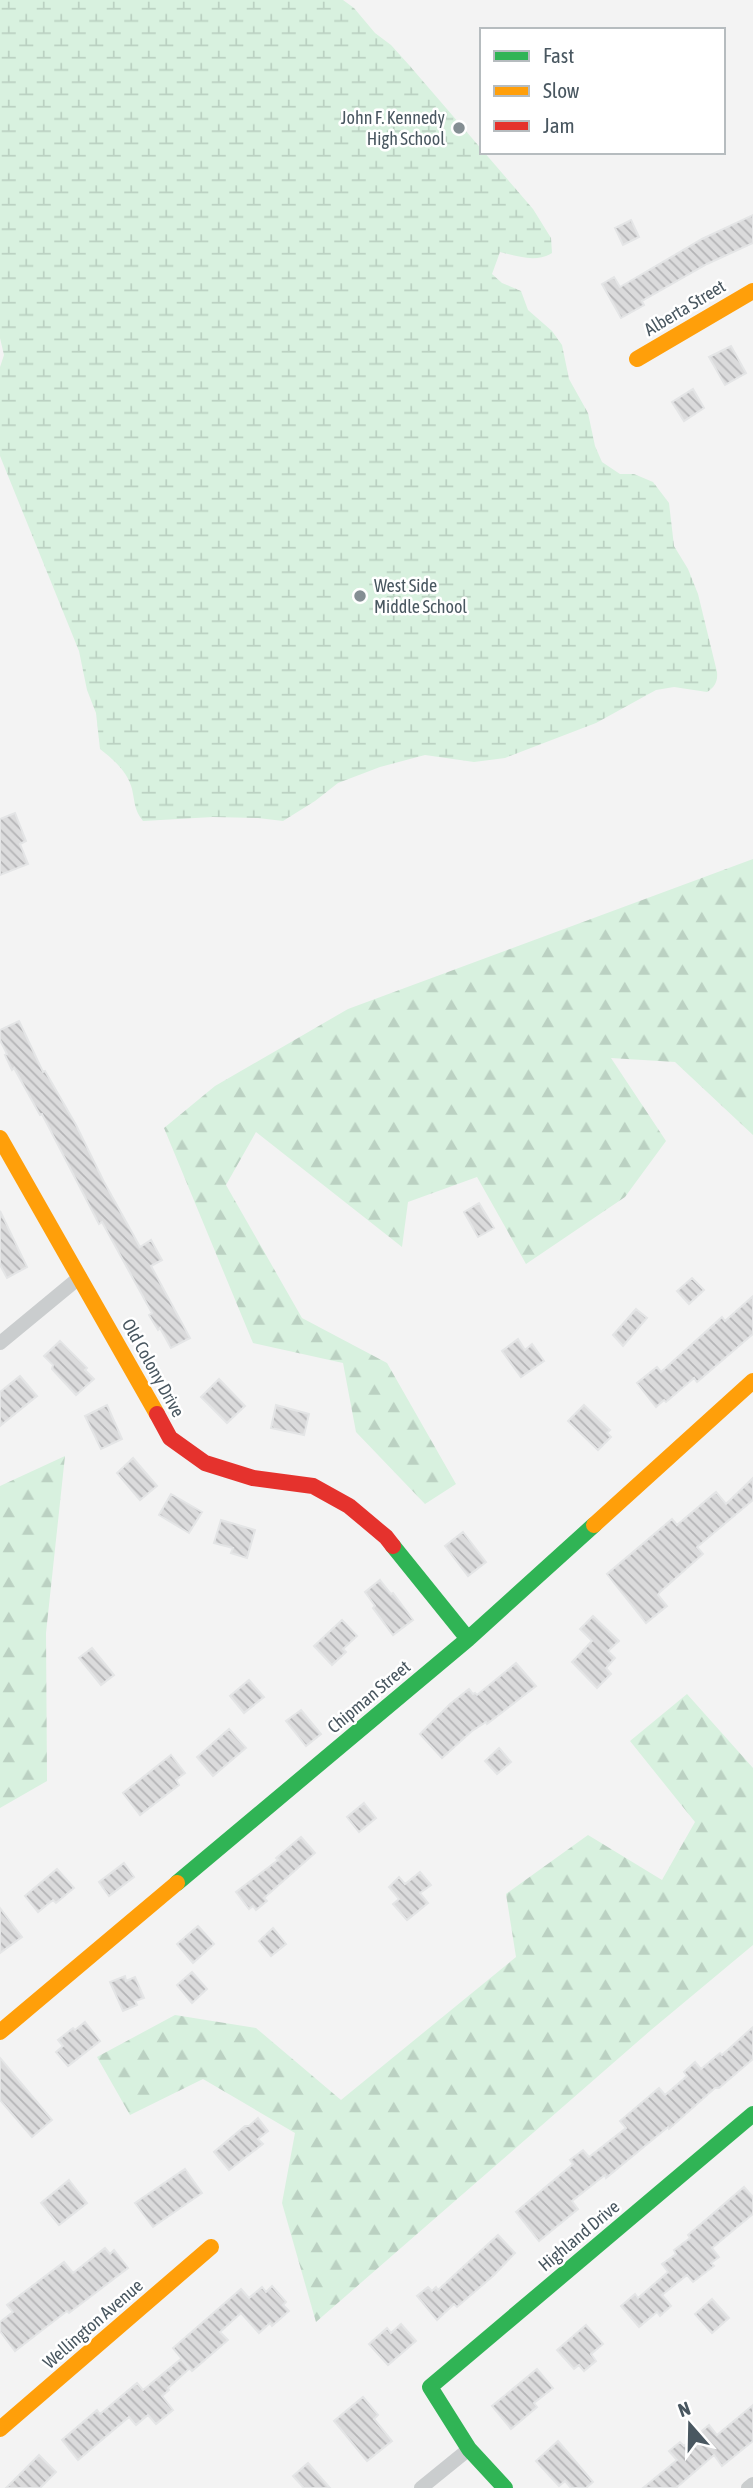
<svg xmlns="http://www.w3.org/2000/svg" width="753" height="2488" viewBox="0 0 753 2488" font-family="'Asap Condensed',sans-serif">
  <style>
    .forest { fill: url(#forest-firs) }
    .wetland { fill: url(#wetland-marsh) }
    .building { fill: url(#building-back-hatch); stroke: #e4e5e6; stroke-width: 2 }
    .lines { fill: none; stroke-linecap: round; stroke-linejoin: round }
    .street { stroke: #cacdce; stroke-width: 14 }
    .fast { stroke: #30b455; stroke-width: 16 }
    .slow { stroke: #ff9f0a; stroke-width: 16 }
    .jam { stroke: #e5322d; stroke-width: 16 }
    .poi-dot { fill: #848e93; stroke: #fff; stroke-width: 2.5 }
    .labels { text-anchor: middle; stroke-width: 5; stroke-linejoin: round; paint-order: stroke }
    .poi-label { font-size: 18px; fill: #495760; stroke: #fff; text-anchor: end }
    .street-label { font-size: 18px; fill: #495760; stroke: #fff }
  </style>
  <defs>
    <pattern id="forest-firs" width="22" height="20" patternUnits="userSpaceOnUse" patternTransform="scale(1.75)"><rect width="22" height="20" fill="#d8f1df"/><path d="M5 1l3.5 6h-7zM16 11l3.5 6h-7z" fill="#bbd1c2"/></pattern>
    <pattern id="wetland-marsh" width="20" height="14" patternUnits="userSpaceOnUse" patternTransform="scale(1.75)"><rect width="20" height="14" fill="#d8f1df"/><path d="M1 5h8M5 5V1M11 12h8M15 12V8" fill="none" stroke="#bbd1c2"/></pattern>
    <pattern id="building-back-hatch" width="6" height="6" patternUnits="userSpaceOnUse" patternTransform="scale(1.75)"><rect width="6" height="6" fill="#dbdbdc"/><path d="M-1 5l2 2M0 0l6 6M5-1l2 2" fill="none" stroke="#b4b4b6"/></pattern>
  </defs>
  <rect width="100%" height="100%" fill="#f3f3f3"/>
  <path class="forest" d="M753,859V1135L675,1062L611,1058L666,1141L625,1197L526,1264L477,1177L408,1202L402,1247L256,1132L226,1185L302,1318L387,1363L456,1484L425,1504L356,1432L343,1363L253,1343L164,1128L215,1086L348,1009Z
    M65,1456L46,1633L47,1781L0,1808V1486Z
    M687,1694L753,1768V1945L651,2030L316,2322L282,2203L295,2133L203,2079L130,2115L97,2057L175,2015L256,2028L341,2100L516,1957L506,1894L588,1835L662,1880L695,1822L630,1741Z"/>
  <path class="wetland" d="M0,0H343L354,8L375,33L391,45L409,65L533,209L551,238L552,253C536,263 517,256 500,252L492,274L502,283L521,291L528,310L552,331L562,345L569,379L588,413L595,446L602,462L620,474H634L653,482L669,503L674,546L688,569L698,594L717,672C718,681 715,687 707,692L674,687L656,690L596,723L505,758L474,762L425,755L380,767L338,783L315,801L283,821L258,818L213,817L143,821C134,810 135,802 132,789C128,772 113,759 100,749L96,713L87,690L79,651L0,456V367L4,355L0,338Z"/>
  <path class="building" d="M753,215V243L707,264L642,301L644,305L621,318L602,284L614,277L620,287L702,239Z
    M631,220L639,237L623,245L615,228Z
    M731,346L746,373L725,385L709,357Z
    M693,389L704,408L684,421L672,402Z
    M15,813L26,841L20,844L28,864L0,875V819Z
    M19,1021L43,1072L45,1071L76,1125L104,1182L140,1247L151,1240L162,1260L151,1266L190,1338L171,1348L160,1328L158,1330L149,1315L152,1313L102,1222L99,1224L42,1114L40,1115L14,1068L12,1070L5,1055L7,1054L0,1040V1030Z
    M479,1203L494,1228L478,1237L464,1212Z
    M0,1211L27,1267L7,1278L0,1265Z
    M692,1278L704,1290L689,1304L677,1291Z
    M753,1296V1334L697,1382L694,1378L666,1402L664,1400L656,1407L637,1383L657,1367L661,1372L722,1317L725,1321Z
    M636,1309L647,1318L623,1346L613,1335Z
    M518,1339L525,1350L532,1344L544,1361L521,1377L502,1351Z
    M60,1341L87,1368L85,1370L94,1379L76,1395L52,1369L53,1365L44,1356Z
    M20,1376L37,1396L0,1426V1392Z
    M219,1379L245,1406L227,1423L201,1397Z
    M107,1405L122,1439L101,1449L85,1416Z
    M276,1405L309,1414L304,1435L271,1428Z
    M584,1405L610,1430L607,1433L611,1437L598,1450L568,1421Z
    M133,1458L157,1486L140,1500L117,1473Z
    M753,1478V1500L697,1547L703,1554L660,1592L658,1595L667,1606L646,1623L607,1574L672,1519L677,1525L716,1492L726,1504Z
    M171,1494L202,1512L189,1533L159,1515Z
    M221,1520L255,1530L247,1558L231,1553L233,1548L214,1543Z
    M463,1532L486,1562L468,1576L445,1546Z
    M380,1580L391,1594L393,1593L413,1620L393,1635L373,1608L375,1606L365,1592Z
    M593,1616L619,1641L608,1651L615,1658L606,1668L611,1674L597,1688L572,1662L592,1641L580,1629Z
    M342,1620L357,1636L343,1649L346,1652L332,1665L314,1646Z
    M92,1648L114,1675L101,1685L79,1658Z
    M516,1663L536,1686L487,1724L486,1722L472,1731L442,1758L420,1734L450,1704L469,1689L473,1694L475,1693L477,1695Z
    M249,1680L264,1697L244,1713L230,1696Z
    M301,1710L321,1734L306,1746L286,1721Z
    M229,1729L246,1748L213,1776L197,1757Z
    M499,1748L511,1762L497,1774L485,1761Z
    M171,1755L185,1773L176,1780L179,1785L140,1815L123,1793Z
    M364,1803L376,1818L359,1832L347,1817Z
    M301,1837L315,1853L264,1898L267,1901L256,1910L253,1906L249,1909L236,1892L278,1860L276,1858Z
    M124,1863L134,1877L109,1896L99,1882Z
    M57,1869L74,1888L56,1903L53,1900L38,1912L25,1896Z
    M420,1872L431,1885L420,1893L428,1903L407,1920L393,1904L399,1899L389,1887L399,1877L405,1884Z
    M0,1908L22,1937L0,1953Z
    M198,1926L214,1944L193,1963L177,1944Z
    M273,1928L286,1944L271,1956L259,1941Z
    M192,1972L207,1989L192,2003L177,1985Z
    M125,1976L126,1981L135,1977L144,1998L135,2001L137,2005L123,2011L110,1982Z
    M85,2022L100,2041L68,2066L56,2052L63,2046L58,2040L73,2028L75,2030Z
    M753,2027V2059L719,2088H715L669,2129L668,2127L606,2178L605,2175L572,2201L578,2209L539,2241L516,2212L573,2164L570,2160L583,2150L589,2157L626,2128L620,2121L659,2088L665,2095L687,2076L684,2072L695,2062L701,2069L720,2053L722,2055Z
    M0,2058L52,2120L32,2137L0,2100Z
    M258,2118L268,2131L258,2139L263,2144L229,2170L214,2152L245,2126H249Z
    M185,2169L202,2193L153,2227L135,2203Z
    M69,2180L87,2203L59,2225L41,2203Z
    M744,2187L753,2197V2214L712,2248L719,2257L711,2263L714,2266L693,2282L687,2275L662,2295L671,2306L660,2316L657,2312L639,2327L621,2306L635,2294L638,2298L668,2272L662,2264L676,2254L674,2250L690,2238L688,2235Z
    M498,2235L515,2253L493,2276L457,2307L454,2304L437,2320L417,2296L428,2287L432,2291L436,2287L438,2290Z
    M105,2248L110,2254L114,2250L128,2268L69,2313L67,2311L15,2351L0,2331V2322L13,2312L7,2305L64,2262L73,2273Z
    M272,2286L286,2302L283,2305L289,2311L272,2326L270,2323L259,2333L241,2313L220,2332L228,2340L192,2371L173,2348L241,2289L249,2298L262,2287L266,2292Z
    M712,2299L729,2318L712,2333L695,2314Z
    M401,2324L416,2341L388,2365L369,2344L387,2328L391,2333Z
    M586,2325L603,2344L591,2354L596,2361L584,2371L579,2365L574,2369L557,2350Z
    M181,2359L189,2369L168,2388L169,2390L162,2396L173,2410L156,2424L148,2415L136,2425L129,2417L78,2460L62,2440L97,2410L100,2414L137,2383L143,2390Z
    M537,2369L553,2388L534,2403L537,2407L511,2429L492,2406Z
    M363,2397L378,2415L374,2419L392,2441L367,2461L334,2421Z
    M753,2405V2441L722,2466L714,2455L676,2488H643L677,2460L669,2451L680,2442L684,2446L709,2425L717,2435Z
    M558,2441L593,2482L586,2488H571L565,2481L559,2486L536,2461Z
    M39,2455L56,2472L40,2488H6Z
    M308,2463L330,2488H304L293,2476Z"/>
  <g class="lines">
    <path class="street" d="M0,1343L80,1277
      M421,2488L469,2449
      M748,2488L753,2484"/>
    <path class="fast" d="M393,1546L468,1639
      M177,1883L468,1639L594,1525
      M505,2488L469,2449L430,2387L753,2114"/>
    <path class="slow" d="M637,359L753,291
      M0,1138L157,1414
      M594,1525L753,1381
      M0,2032L177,1883
      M0,2429L211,2247"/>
    <path class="jam" d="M157,1414L170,1438L205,1463L253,1478L313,1486L349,1506L386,1537L393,1546"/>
  </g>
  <g class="poi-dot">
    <circle cx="459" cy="128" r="7"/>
    <circle cx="360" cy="596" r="7"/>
  </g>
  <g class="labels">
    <g class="poi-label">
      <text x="445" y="124">John F. Kennedy<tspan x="445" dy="21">High School</tspan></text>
      <text x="374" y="592" text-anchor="start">West Side<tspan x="374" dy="21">Middle School</tspan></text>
    </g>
    <g class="street-label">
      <text transform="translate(685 308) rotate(-31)" y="6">Alberta Street</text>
      <text transform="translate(153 1368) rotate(61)" y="6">Old Colony Drive</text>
      <text transform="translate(369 1697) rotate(-40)" y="6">Chipman Street</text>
      <text transform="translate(579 2236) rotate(-40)" y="6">Highland Drive</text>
      <text transform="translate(93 2324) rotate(-41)" y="6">Wellington Avenue</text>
    </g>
  </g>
  <rect x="480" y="28" width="245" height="126" fill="#ffffff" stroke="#b6bcbf" stroke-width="2"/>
  <rect x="494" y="51" width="35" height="10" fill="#30b455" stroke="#b6bcbf" stroke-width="2"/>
  <text x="543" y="63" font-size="21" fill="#495760">Fast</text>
  <rect x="494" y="86" width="35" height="10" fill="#ff9f0a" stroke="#b6bcbf" stroke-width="2"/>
  <text x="543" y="98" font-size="21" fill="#495760">Slow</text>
  <rect x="494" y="121" width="35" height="10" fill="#e5322d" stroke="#b6bcbf" stroke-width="2"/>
  <text x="543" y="133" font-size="21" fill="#495760">Jam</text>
  <g transform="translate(690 2425) rotate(340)" stroke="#ffffff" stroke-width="5" paint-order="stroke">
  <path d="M0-5L12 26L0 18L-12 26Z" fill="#495760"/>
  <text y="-10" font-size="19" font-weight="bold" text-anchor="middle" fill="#495760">N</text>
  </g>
</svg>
